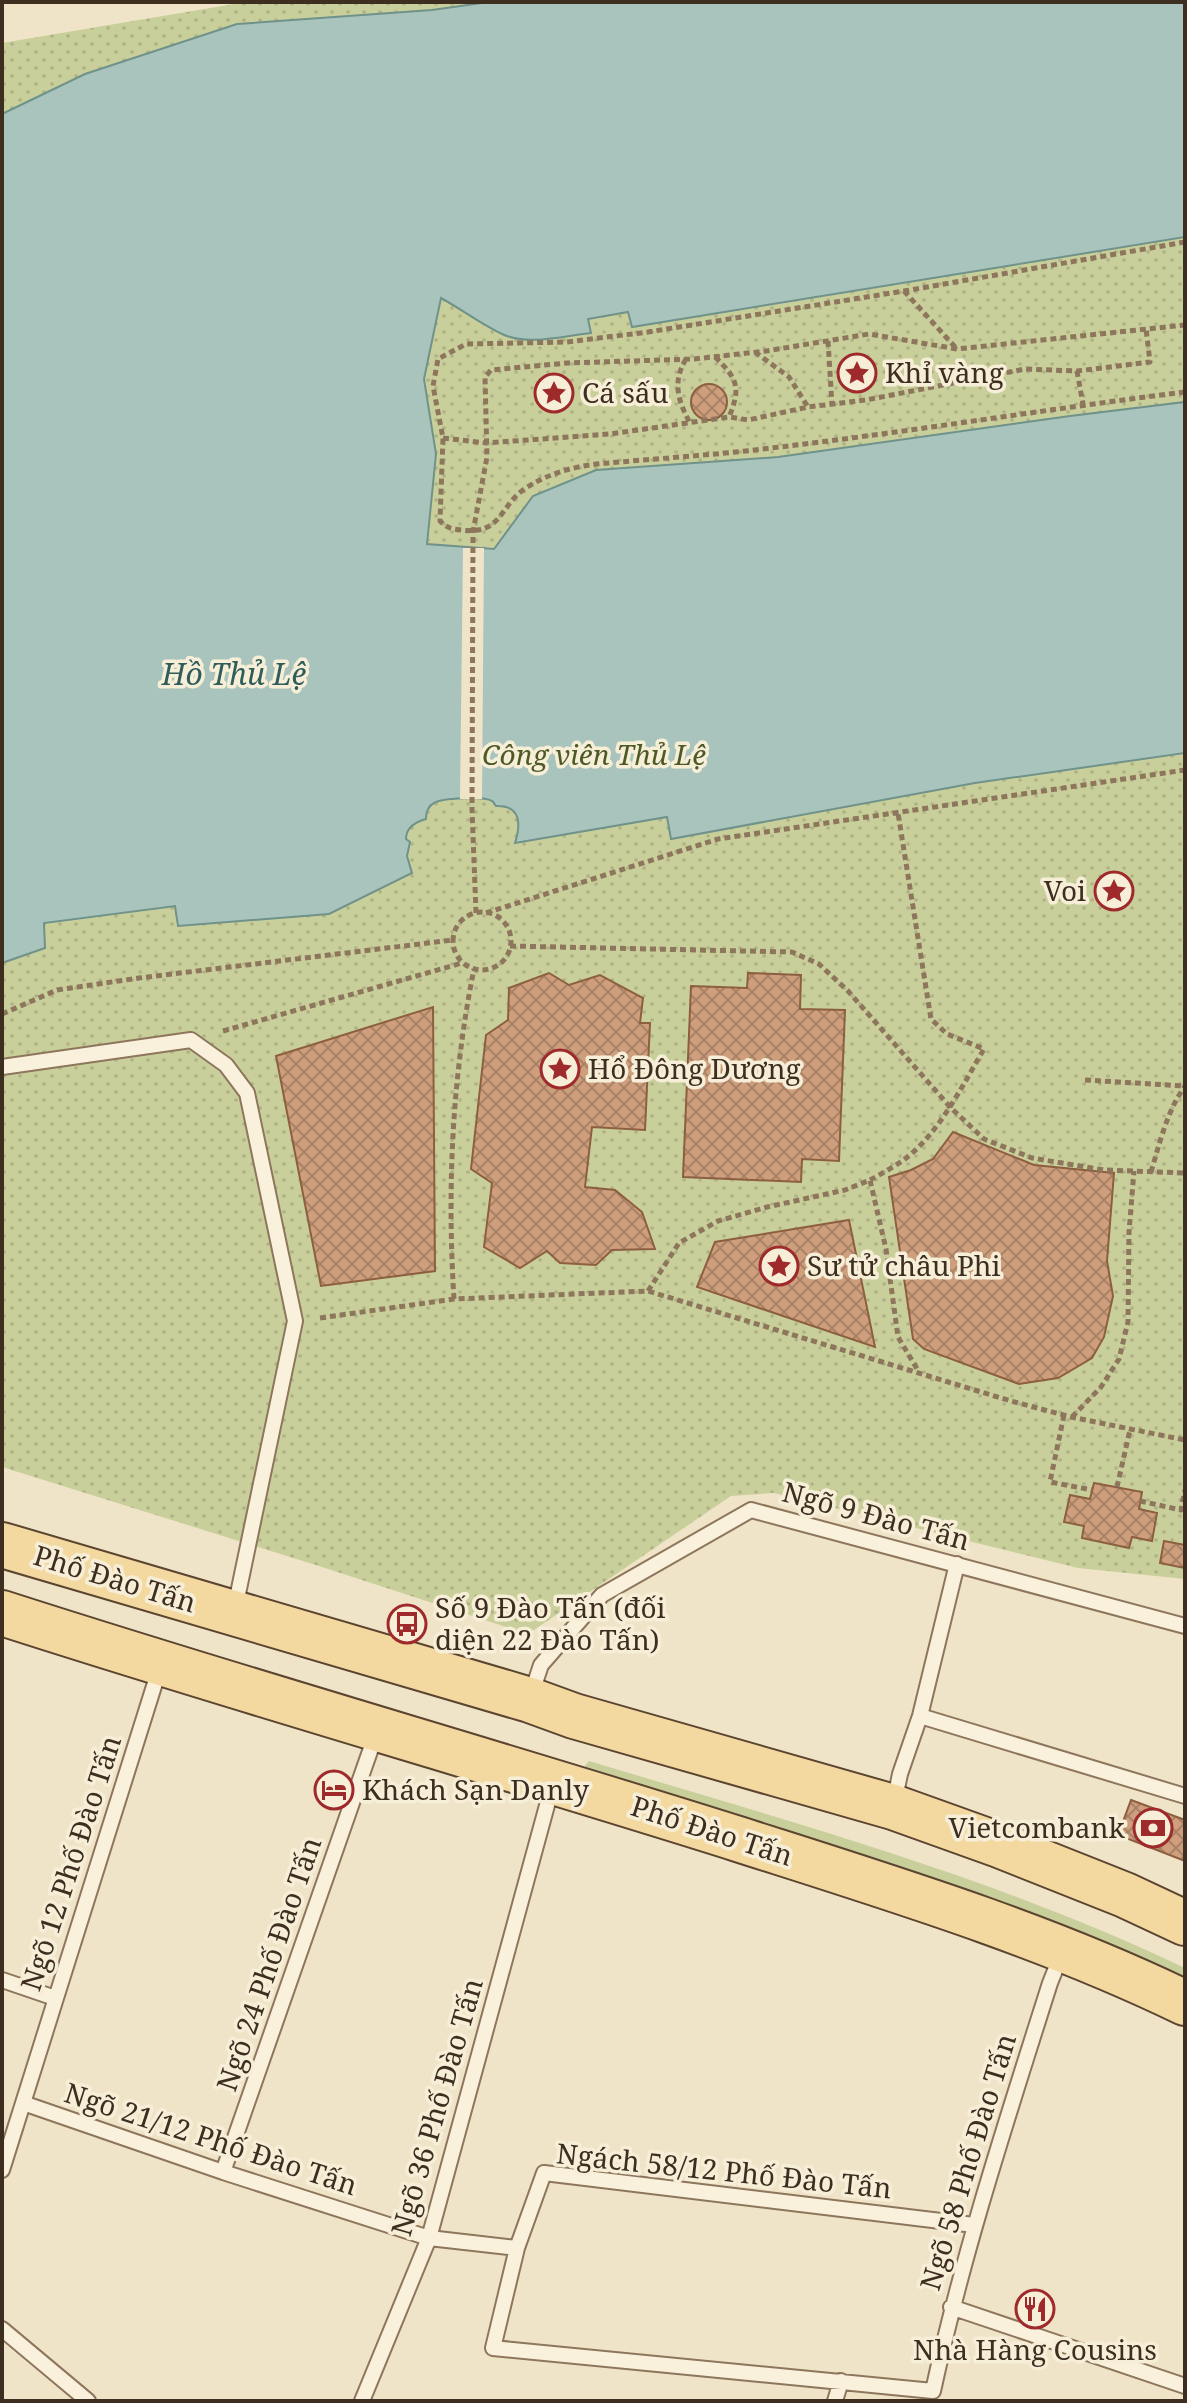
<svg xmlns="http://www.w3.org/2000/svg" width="1187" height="2403" viewBox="0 0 1187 2403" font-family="'Noto Serif',serif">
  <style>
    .green { fill: #c9cf9b }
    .park { fill: url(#park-dots) }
    .water { fill: #a9c4bc; stroke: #6f938a; stroke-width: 2 }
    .pier { fill: #f0e4c8 }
    .building { fill: url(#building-cross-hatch); stroke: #8d5f41; stroke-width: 2 }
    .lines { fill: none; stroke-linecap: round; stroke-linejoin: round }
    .lane-casing { stroke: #8d765c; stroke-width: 18 }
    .primary-casing { stroke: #5b4430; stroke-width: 48 }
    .path { stroke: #8d765c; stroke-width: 5; stroke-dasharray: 6 4; stroke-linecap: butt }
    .lane { stroke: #faf1dc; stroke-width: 14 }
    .primary { stroke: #f3d9a0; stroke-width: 44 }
    .labels { text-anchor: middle; stroke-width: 7; stroke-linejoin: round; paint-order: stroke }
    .poi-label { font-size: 28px; fill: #3d2e20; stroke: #f7eed8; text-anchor: start }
    .park-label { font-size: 28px; font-style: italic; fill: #4d5a26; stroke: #f7eed8 }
    .street-label { font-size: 28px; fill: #3d2e20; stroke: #f7eed8 }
    .water-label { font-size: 30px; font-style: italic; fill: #2f5d5a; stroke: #f7eed8 }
  </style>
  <defs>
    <pattern id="park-dots" width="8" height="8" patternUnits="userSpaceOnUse" patternTransform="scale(2)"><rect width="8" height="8" fill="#c9cf9b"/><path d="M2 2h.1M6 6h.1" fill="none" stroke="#aeb285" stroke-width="1.8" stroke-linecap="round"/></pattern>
    <pattern id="building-cross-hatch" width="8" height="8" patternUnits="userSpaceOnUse" patternTransform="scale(2)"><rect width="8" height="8" fill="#cf9f7d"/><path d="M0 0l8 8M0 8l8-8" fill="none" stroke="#a98266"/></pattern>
  </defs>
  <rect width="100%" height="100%" fill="#f0e4c8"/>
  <path class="green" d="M589,1761C791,1822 995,1877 1185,1968V1986L592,1774L585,1766Z"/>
  <path class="park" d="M246,2H1185V1579L1078,1568L774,1493L731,1496L528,1634L322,1567L2,1467V43Z"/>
  <path class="water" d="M489,2H1185V237L632,327L628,312L588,319L591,333C563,336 528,346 502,334C481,324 461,309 441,298L424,379L436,454L427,544L494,549L533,496L596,470L778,457L1070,416L1185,402V753L975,783L671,839L667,817L515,843C521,824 521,805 496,806C494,804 494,802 492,801C484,796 442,798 434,803C428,806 426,813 426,819C415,822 406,827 406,839L410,842L407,856L412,873L329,914L178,926L175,906L44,923L45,948L2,963V114L85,74L237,24L432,10Z"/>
  <path class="pier" d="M463,548H484L482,799H460Z"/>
  <path class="building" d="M691 402a18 18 0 1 1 36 0a18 18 0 1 1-36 0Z
    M549,973L569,985L600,975L643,998L640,1023H650L645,1130L592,1127L585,1187L615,1190L642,1212L655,1249L612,1250L596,1265L560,1263L547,1251L520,1268L484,1247L492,1183L471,1169L486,1035L508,1020L509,988Z
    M748,973L801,975L800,1009L845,1010L839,1161L802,1159L801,1182L683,1177L691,986L747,988Z
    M433,1007L435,1271L321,1286L276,1056Z
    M953,1132L1034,1165L1114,1173L1107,1261L1113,1296L1104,1337L1092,1358L1058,1378L1019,1384L924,1349L913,1339L889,1177L911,1170L933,1159Z
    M849,1220L875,1347L697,1287L715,1242Z
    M1094,1483L1142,1492L1139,1509L1157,1513L1152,1541L1132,1537L1129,1548L1082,1538L1084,1526L1064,1522L1070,1495L1090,1499Z
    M1164,1541L1185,1545V1543V1568L1160,1563Z
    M1131,1800L1185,1820V1861L1118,1835Z"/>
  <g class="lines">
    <defs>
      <path id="lane" d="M2,1067L191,1040L226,1065L247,1093L295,1321L235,1608
        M530,1698L541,1665L602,1595L751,1510L1185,1626
        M920,1716L1185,1796
        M894,1803L900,1774L920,1716L957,1564
        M2,1980L55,1998
        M23,2103L223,2172L429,2238L517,2248L493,2348L933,2391C963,2253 1007,2119 1050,1983L1062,1953
        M2,2170L160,1667
        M223,2172L376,1734
        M517,2248L544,2173L974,2225
        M951,2307L1185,2386
        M2,2329L88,2401
        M362,2401L429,2238L552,1787
        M835,2401L841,2381"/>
      <path id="primary" d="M2,1545L530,1700L574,1716L893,1807L999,1845L1125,1895L1185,1923
        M2,1613C247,1692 494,1762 738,1839C888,1887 1043,1934 1185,2003"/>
    </defs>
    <use href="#lane" class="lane-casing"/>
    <use href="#primary" class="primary-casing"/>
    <path class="path" d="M1185,242L904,291L648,332L567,342L466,344L438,359L433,386L443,438L440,521C447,528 451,529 461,530C501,535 499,508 523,490C547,473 578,465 608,463C662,458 717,455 771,448C909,432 1047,409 1185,392
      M904,291L956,348
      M828,341L832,405
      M755,352L789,377L808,407
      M715,357C738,379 741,388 729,417
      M686,359C672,382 678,401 690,423
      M1077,371L1083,404
      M443,438L486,443L610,434L729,417L748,420L808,407L866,400L1025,369L1077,371L1150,362L1146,329
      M453 941a29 29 0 1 1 58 0a29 29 0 1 1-58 0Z
      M476,913L472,809L473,532L487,457L485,377L491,370L567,363L694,359L766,351L869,334L957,349L1185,325
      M486,913L718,839L1185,770
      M510,946L792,952L819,964L848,991L950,1107L984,1139L1032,1158L1104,1170L1185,1173
      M2,1014L57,990L139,978L453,940
      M223,1031L462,963
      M1085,1080L1185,1086
      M1151,1172C1160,1142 1167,1111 1185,1086
      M870,1180C881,1174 892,1168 902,1161C938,1136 962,1086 984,1049L947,1034L931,1019L898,813
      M648,1291L679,1243L718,1221L767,1207L845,1190L870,1180L886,1249L898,1337L919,1372
      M454,1299C447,1189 452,1077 474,969
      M320,1318L454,1299L648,1291L1011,1401L1071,1417L1185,1440
      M1064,1415L1050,1482L1092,1490
      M1072,1417L1101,1387L1119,1359L1128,1322L1129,1232L1134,1171
      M1117,1487L1130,1430
      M1140,1501L1181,1510L1185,1490"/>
    <use href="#lane" class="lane"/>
    <use href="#primary" class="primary"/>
  </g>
  <defs>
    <symbol id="sight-ring" viewBox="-11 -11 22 22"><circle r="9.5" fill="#f7eed8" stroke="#9e2a2b" stroke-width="1.5"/><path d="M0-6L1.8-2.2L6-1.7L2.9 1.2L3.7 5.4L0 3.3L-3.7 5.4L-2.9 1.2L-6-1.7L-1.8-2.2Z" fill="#9e2a2b"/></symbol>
    <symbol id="bus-ring" viewBox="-11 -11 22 22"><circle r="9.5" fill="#f7eed8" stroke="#9e2a2b" stroke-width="1.5"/><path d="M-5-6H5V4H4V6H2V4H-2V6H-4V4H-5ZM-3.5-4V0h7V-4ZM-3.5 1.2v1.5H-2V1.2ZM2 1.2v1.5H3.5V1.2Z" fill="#9e2a2b"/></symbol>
    <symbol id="hotel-ring" viewBox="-11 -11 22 22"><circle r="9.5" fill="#f7eed8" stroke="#9e2a2b" stroke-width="1.5"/><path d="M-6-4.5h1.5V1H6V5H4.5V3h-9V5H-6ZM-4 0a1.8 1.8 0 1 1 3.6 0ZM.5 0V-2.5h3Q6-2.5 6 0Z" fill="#9e2a2b"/></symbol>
    <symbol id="bank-ring" viewBox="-11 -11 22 22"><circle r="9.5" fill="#f7eed8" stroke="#9e2a2b" stroke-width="1.5"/><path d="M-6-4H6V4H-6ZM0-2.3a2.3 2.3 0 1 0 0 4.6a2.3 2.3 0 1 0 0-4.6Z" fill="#9e2a2b"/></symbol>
    <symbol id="restaurant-ring" viewBox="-11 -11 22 22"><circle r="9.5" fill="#f7eed8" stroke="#9e2a2b" stroke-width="1.5"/><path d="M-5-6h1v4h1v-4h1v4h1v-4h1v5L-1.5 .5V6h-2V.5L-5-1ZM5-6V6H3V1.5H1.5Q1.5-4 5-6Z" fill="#9e2a2b"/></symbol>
  </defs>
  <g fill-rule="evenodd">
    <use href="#sight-ring" x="835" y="351" width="44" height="44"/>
    <use href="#sight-ring" x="532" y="371" width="44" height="44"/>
    <use href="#sight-ring" x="1092" y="869" width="44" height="44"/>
    <use href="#sight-ring" x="538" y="1047" width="44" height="44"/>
    <use href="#sight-ring" x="757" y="1244" width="44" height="44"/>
    <use href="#bus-ring" x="385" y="1602" width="44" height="44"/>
    <use href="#hotel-ring" x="312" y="1768" width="44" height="44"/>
    <use href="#bank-ring" x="1131" y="1806" width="44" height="44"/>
    <use href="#restaurant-ring" x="1013" y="2287" width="44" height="44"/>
  </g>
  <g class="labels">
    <g class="poi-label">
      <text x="885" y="383">Khỉ vàng</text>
      <text x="582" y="403">Cá sấu</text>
      <text x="1086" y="901" text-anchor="end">Voi</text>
      <text x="588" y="1079">Hổ Đông Dương</text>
      <text x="807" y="1276">Sư tử châu Phi</text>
      <text x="435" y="1618">Số 9 Đào Tấn (đối<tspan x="435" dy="32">diện 22 Đào Tấn)</tspan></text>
      <text x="362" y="1800">Khách Sạn Danly</text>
      <text x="1125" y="1838" text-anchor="end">Vietcombank</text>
      <text x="1035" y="2360" text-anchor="middle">Nhà Hàng Cousins</text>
    </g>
    <g class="park-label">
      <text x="594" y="765">Công viên Thủ Lệ</text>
    </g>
    <g class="street-label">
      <text transform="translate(876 1516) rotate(15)" y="10">Ngõ 9 Đào Tấn</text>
      <text transform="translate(115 1579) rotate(17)" y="10">Phố Đào Tấn</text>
      <text transform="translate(712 1831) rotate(18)" y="10">Phố Đào Tấn</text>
      <text transform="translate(71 1863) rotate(-72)" y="10">Ngõ 12 Phố Đào Tấn</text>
      <text transform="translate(269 1964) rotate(-71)" y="10">Ngõ 24 Phố Đào Tấn</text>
      <text transform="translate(437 2107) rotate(-74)" y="10">Ngõ 36 Phố Đào Tấn</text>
      <text transform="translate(211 2139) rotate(18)" y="10">Ngõ 21/12 Phố Đào Tấn</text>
      <text transform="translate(968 2162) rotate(-73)" y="10">Ngõ 58 Phố Đào Tấn</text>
      <text transform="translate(724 2171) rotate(6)" y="10">Ngách 58/12 Phố Đào Tấn</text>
    </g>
    <g class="water-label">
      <text x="234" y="685">Hồ Thủ Lệ</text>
    </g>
  </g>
  <rect width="1187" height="2403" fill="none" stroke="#3d2e20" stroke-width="8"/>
</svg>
